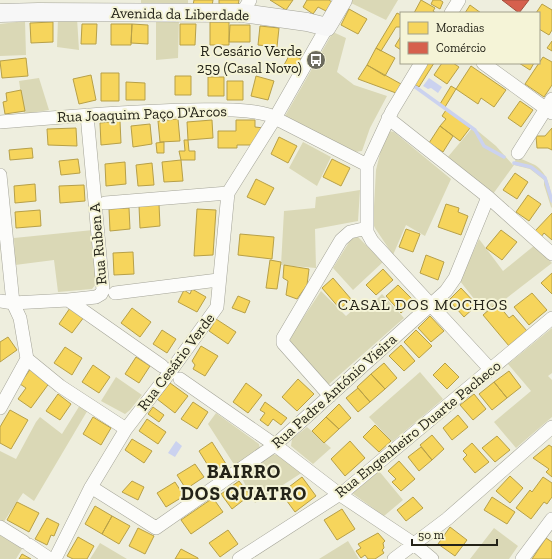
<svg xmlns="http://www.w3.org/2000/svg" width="552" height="559" viewBox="0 0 552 559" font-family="'Zilla Slab',serif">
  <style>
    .green { fill: #dad8b6 }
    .water { fill: #cbd2ef }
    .homes { fill: #f6d55c; stroke: #b7a048 }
    .shops { fill: #d6604d; stroke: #a14e3d }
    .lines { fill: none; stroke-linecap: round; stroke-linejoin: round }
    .stream { stroke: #cbd2ef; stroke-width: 3.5 }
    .street-casing { stroke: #a4a498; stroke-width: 14 }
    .secondary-casing { stroke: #a4a498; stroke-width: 19 }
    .street { stroke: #fcfcfa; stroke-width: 13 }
    .secondary { stroke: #f7f7f7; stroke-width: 18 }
    .labels { text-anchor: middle; stroke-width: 4; stroke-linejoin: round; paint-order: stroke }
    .street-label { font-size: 15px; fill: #242318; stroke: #f5f4d7 }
    .poi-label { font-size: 15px; fill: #242318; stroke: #f5f4d7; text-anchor: end }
    .neighbourhood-label { font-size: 16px; letter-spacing: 1px; fill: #242318; stroke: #f5f4d7 }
    .district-label { font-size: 19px; font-weight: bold; letter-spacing: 1px; fill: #242318; stroke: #f5f4d7 }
  </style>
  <rect width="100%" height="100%" fill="#eeeede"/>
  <path class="green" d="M141,0H188V5H141Z
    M351,0H398L386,20L349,2Z
    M77,18L79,50L57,47L58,19Z
    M156,19H179L178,58L156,60Z
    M25,21L26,55L0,56V24Z
    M333,32L346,38L337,72L354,85L387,96L370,128L362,151L355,152L285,116Z
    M39,78L49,110L24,114L19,81Z
    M473,127L496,146L513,165L517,157C523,160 529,162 535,165C549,174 552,192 552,208L551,207L544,185V180L530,169L514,165L493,194L447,158Z
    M389,131L394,132L451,179L425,236L406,225L393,255L375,228L373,224L376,170L385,133Z
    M303,142L331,157L317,186L289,168Z
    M360,190L358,221L315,229L316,268L281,265L284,211L315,208L316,197Z
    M93,230L96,284L92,289L58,292L54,260L15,265L14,238Z
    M358,237L383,262L353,290L333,268L351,239Z
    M479,239L503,271L535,245L552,263L486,314L460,281Z
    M321,291L346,316L363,301L367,309L382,294L404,318L328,385L290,342L289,339Z
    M552,328V373L548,376L552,380V417L516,448L494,422L531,391L508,364Z
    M420,372L443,399L392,442L369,417Z
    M116,377L142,395L130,410L125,414L101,401Z
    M80,405L89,408L34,501L23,493L3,523L0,521V451L16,459L36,422L40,417L62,434Z
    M216,413L259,444L260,449L235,466L208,424Z
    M307,427L331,448L313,464L291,446L292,439Z
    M271,454L277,455L303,472L255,503L239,473Z
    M379,471L403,500L384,516L352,493Z
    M494,528L518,546L509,559H470Z
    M0,535L22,549L16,559H0Z
    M348,541L359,559H319Z
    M100,543L127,559H90Z"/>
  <path class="water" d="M429,78L442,87L438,93L431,88L428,89L423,86Z
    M176,441L182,446L175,457L168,453Z"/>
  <path class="homes" d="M194,0H213L212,6L193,5Z
    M219,0H239L238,6L219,4Z
    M270,0H293L286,10Z
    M307,0H329L332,2L326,11L318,7L313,14L303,7Z
    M421,0L435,8L433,11L436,13H414Z
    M433,0H440L443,2L440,9L431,4Z
    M542,4L552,10V30L549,35L539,29V13H536Z
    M470,5L481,13H465Z
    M349,9L367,19L358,34L341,25Z
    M397,13L401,15V27H396L381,51L376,48Z
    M53,22V42L31,43L30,23Z
    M210,22H229V45H210Z
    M82,24H97L96,44H81Z
    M111,24H132L131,45H111Z
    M132,24L148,25V44L131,43Z
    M180,24H196L195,45H180Z
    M230,25H250V42H229Z
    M260,26L279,28L277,47L258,45Z
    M401,36V50L395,46Z
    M552,41V51L547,48Z
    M376,48L395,58L385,76L367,65Z
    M290,54L301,59L295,71L284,65Z
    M543,57L552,62V85L544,97L525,84Z
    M26,58L28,76L2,78L0,61Z
    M428,63H434L419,87L414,84Z
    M442,63H453L459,67L447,84L434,75Z
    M519,63H534L530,70Z
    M367,65L401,84L396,93L358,79Z
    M471,66L506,90L494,107L481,98L478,104L456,89Z
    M101,73H119V101H101Z
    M91,75L96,100L79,104L73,79Z
    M175,76H191V95H175Z
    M256,76L274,81L268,100L251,96Z
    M208,77H224V96H208Z
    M227,81H243V100H227Z
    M126,82L145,83V100H126Z
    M451,86L456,89L445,107L440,104Z
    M21,90L25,111L5,114L3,102L7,101L6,93Z
    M520,101L533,110L521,127L508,118Z
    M446,110L470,128L460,141L440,126L446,119L442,116Z
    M178,119L180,141L160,142L158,121Z
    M212,120L213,138L188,140L187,122Z
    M236,120H255V127L264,128L255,145H237V148H218V131H236Z
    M120,121L121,143L101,145L100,123Z
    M150,124L152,144L133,147L131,126Z
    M440,126L453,136L443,152L429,143Z
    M76,128L77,146L48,145L47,129Z
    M552,128V150L548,148H537L536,136H545Z
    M279,137L297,146L288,163L271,154Z
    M184,140H188L189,151H195V160H181L179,151H185Z
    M164,142V153H157L156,143Z
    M32,148L33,158L10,160L9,150Z
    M78,159L80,173L61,175L59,161Z
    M332,159L350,168L341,186L323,177Z
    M181,160L183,181L164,182L162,162Z
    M125,162L126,184L106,186L105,164Z
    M152,163L154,185L138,186L136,165Z
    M515,173L528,182L517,199L503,190Z
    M256,179L274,188L265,205L247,197Z
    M35,184L36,201L15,203L14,186Z
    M84,185L85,201L60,203L59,186Z
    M528,195L541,204L529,221L516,212Z
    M159,204L160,226L140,228L139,206Z
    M446,204L459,208L458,212L468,216L461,235L438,227Z
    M129,208L130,229L110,231L109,209Z
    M197,209L216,210L213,255L194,256Z
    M40,210L41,226L16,228L15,212Z
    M552,213V240L544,233L541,237L535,231Z
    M406,229L420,234L413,252L399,247Z
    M501,230L517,242L502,260L486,248Z
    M240,234L274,237L272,259L238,255Z
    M133,252L134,274L114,275L113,253Z
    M426,255L444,262L438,280L420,273Z
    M270,260L281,262L277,289L266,288Z
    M284,265L309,269L307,285L297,299L286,295L288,281L283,278Z
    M383,269L393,280L376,295L366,285Z
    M552,273V294L541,283Z
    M333,278L351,299L340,309L322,288Z
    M398,285L414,301L401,313L386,296Z
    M461,288L477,305L464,317L449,300Z
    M192,289L206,297L197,312L178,302L184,290L190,294Z
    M532,293L547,310L529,325L514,307Z
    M238,296L250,301L245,313L232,308Z
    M497,303L509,318L513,315L527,331L509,346L483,315Z
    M70,308L84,317L72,333L59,324Z
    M132,308L151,322L140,337L121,323Z
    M430,316L444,331L431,342L418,328Z
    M216,319L236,332L228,344L209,331Z
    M162,330L176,339L167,353L153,344Z
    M416,330L432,346L419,358L404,342Z
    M8,337L17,350L0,362V342Z
    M401,345L415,361L404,371L389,356Z
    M201,346L218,356L205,376L193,369L195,365L192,361Z
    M65,347L82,358L72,375L54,363Z
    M136,357L150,366L139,383L125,374Z
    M384,363L397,378L385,389L371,374Z
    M445,363L459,377L447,389L433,375Z
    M93,365L110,377L99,393L82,382Z
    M31,368L50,382L31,408L18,399L26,388L20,384Z
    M509,371L521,387L507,398L494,382Z
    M371,374L385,389L370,402L357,387Z
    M298,379L314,394L297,411L282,397Z
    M494,382L507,398L492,410L479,394Z
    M170,383L188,396L175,413L157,399Z
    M246,383L262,395L248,413L233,402Z
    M358,388L370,402L358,412L346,398Z
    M58,394L71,404L60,420L46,411Z
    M474,394L486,409L473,420L460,405Z
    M193,402L208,412L197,429L181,419Z
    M265,402L287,418L281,425L273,419L268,426L260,420L265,413L260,410Z
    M339,404L351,418L339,429L326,417Z
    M153,407L164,415L159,422L148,414Z
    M10,410L28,420L11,449L0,443V427Z
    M458,415L468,427L452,440L443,428Z
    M93,417L111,428L101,445L83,434Z
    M326,417L339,429L324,443L312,431Z
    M147,419L166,432L158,444L139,431Z
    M375,425L391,441L379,452L363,437Z
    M432,435L444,449L432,460L420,445Z
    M497,436L510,450L495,462L482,448Z
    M132,439L152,451L144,463L125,450Z
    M350,441L365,458L345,476L331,459Z
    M212,442L226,464L212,472L199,451Z
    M472,443L489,462L475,473L463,459L467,455L463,451Z
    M549,445L552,447V477L546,472L549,469L533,458Z
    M421,447L432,460L419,471L408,457Z
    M399,461L415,479L401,491L392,482L396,479L388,471Z
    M195,464L204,477L186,489L177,475Z
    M510,476L523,488L510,503L496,491Z
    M302,477L316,496L295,512L281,493Z
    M543,477L552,483V497L547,504L544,502L531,519L516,508L530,490L532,492Z
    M132,481L144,487L138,500L122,492Z
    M239,481L250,495L232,509L221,494Z
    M175,482L184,496L166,507L157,493Z
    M413,497L423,508L406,521L397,510Z
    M492,497L515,512L507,524L484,510Z
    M213,498L223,512L191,534L181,520Z
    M17,502L39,513L29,532L7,520Z
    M95,506L112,516L102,534L85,524Z
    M342,509L355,529L337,540L324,520Z
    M112,516L130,526L119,544L102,534Z
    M47,518L59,524L54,536L51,535L47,545L35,539Z
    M450,527L467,540L455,556L438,544Z
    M138,528L154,536L145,554L129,546Z
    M228,530L238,544L220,557L209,543Z
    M378,533L385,541L383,543L384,548L382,550L384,553L375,559H368L365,555L361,558L356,551L361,548L358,544Z
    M78,537L94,546L87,559H73L67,556Z
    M546,538L552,542V559H532Z
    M181,549L198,558V559H175Z
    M22,554L31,559H19Z"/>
  <path class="shops" d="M502,0H529L519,13Z"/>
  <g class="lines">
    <path class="stream" d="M414,86L475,130L484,146L504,157
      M514,163L531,167L545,178L552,201"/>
    <defs>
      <path id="street" d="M242,13L250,0
        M451,13L459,0
        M421,63L392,111L367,165V232L372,241L490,369
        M483,63L552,113
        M388,118L488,197L552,254
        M0,122C63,117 126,111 190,110C216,110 244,108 269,115L367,165
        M518,153L552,99
        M0,175L13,303L20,318L27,359L60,386L126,429
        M105,203L228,193
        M115,293L218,280
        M68,300L162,366
        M0,301L13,303L68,300L96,297L101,294L103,290L87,115
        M180,379L275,445L339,494L414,544L432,559
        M330,396L283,343V338L341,240L350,232L367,228
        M0,408L27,359
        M91,487L156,528L275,445L446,291L455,278L488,197
        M0,527L24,542
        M29,545L50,559
        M55,559L91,487L126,429L170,372L217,307L228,193L275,118L327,27
        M239,559L346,490L552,318
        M394,559L447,519L552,427
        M522,559L552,519"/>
      <path id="secondary" d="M0,13L38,12L242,13L307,22L327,27L343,0"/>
    </defs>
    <use href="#street" class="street-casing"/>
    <use href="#secondary" class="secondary-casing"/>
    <use href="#street" class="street"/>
    <use href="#secondary" class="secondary"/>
  </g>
  <defs>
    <symbol id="bus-disc" viewBox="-11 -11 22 22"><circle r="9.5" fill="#6b6a5d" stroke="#f5f4d7"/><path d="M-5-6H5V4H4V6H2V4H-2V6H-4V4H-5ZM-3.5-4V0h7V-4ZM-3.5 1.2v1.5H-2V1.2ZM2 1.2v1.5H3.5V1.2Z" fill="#fff"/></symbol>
  </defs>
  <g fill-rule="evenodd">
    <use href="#bus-disc" x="305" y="49" width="22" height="22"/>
  </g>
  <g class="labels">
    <g class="street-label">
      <text transform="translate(180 14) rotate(1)" y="5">Avenida da Liberdade</text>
      <text transform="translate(142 114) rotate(-2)" y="5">Rua Joaquim Paço D'Arcos</text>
      <text transform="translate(98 244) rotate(-95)" y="5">Rua Ruben A</text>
      <text transform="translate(176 362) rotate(-53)" y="5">Rua Cesário Verde</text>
      <text transform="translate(334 391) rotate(-42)" y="5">Rua Padre António Vieira</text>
      <text transform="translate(418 429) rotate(-39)" y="5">Rua Engenheiro Duarte Pacheco</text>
    </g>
    <g class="poi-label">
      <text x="302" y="56">R Cesário Verde<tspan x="302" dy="17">259 (Casal Novo)</tspan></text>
    </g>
    <g class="neighbourhood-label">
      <text x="423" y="310">CASAL DOS MOCHOS</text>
    </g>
    <g class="district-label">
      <text x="244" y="478">BAIRRO<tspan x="244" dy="22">DOS QUATRO</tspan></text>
    </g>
  </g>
  <rect x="400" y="12" width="140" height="52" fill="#f5f4d7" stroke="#a1a08b"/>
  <rect x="408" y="22" width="20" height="12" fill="#f6d55c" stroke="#a1a08b"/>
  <text x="436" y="32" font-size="12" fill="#242318">Moradias</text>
  <rect x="408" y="42" width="20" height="12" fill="#d6604d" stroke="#a1a08b"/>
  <text x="436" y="52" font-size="12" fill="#242318">Comércio</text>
  <path d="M412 539v6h85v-6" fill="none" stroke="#242318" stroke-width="2"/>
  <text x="418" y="539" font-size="12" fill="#242318" stroke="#f5f4d7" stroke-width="3" paint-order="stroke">50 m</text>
</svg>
